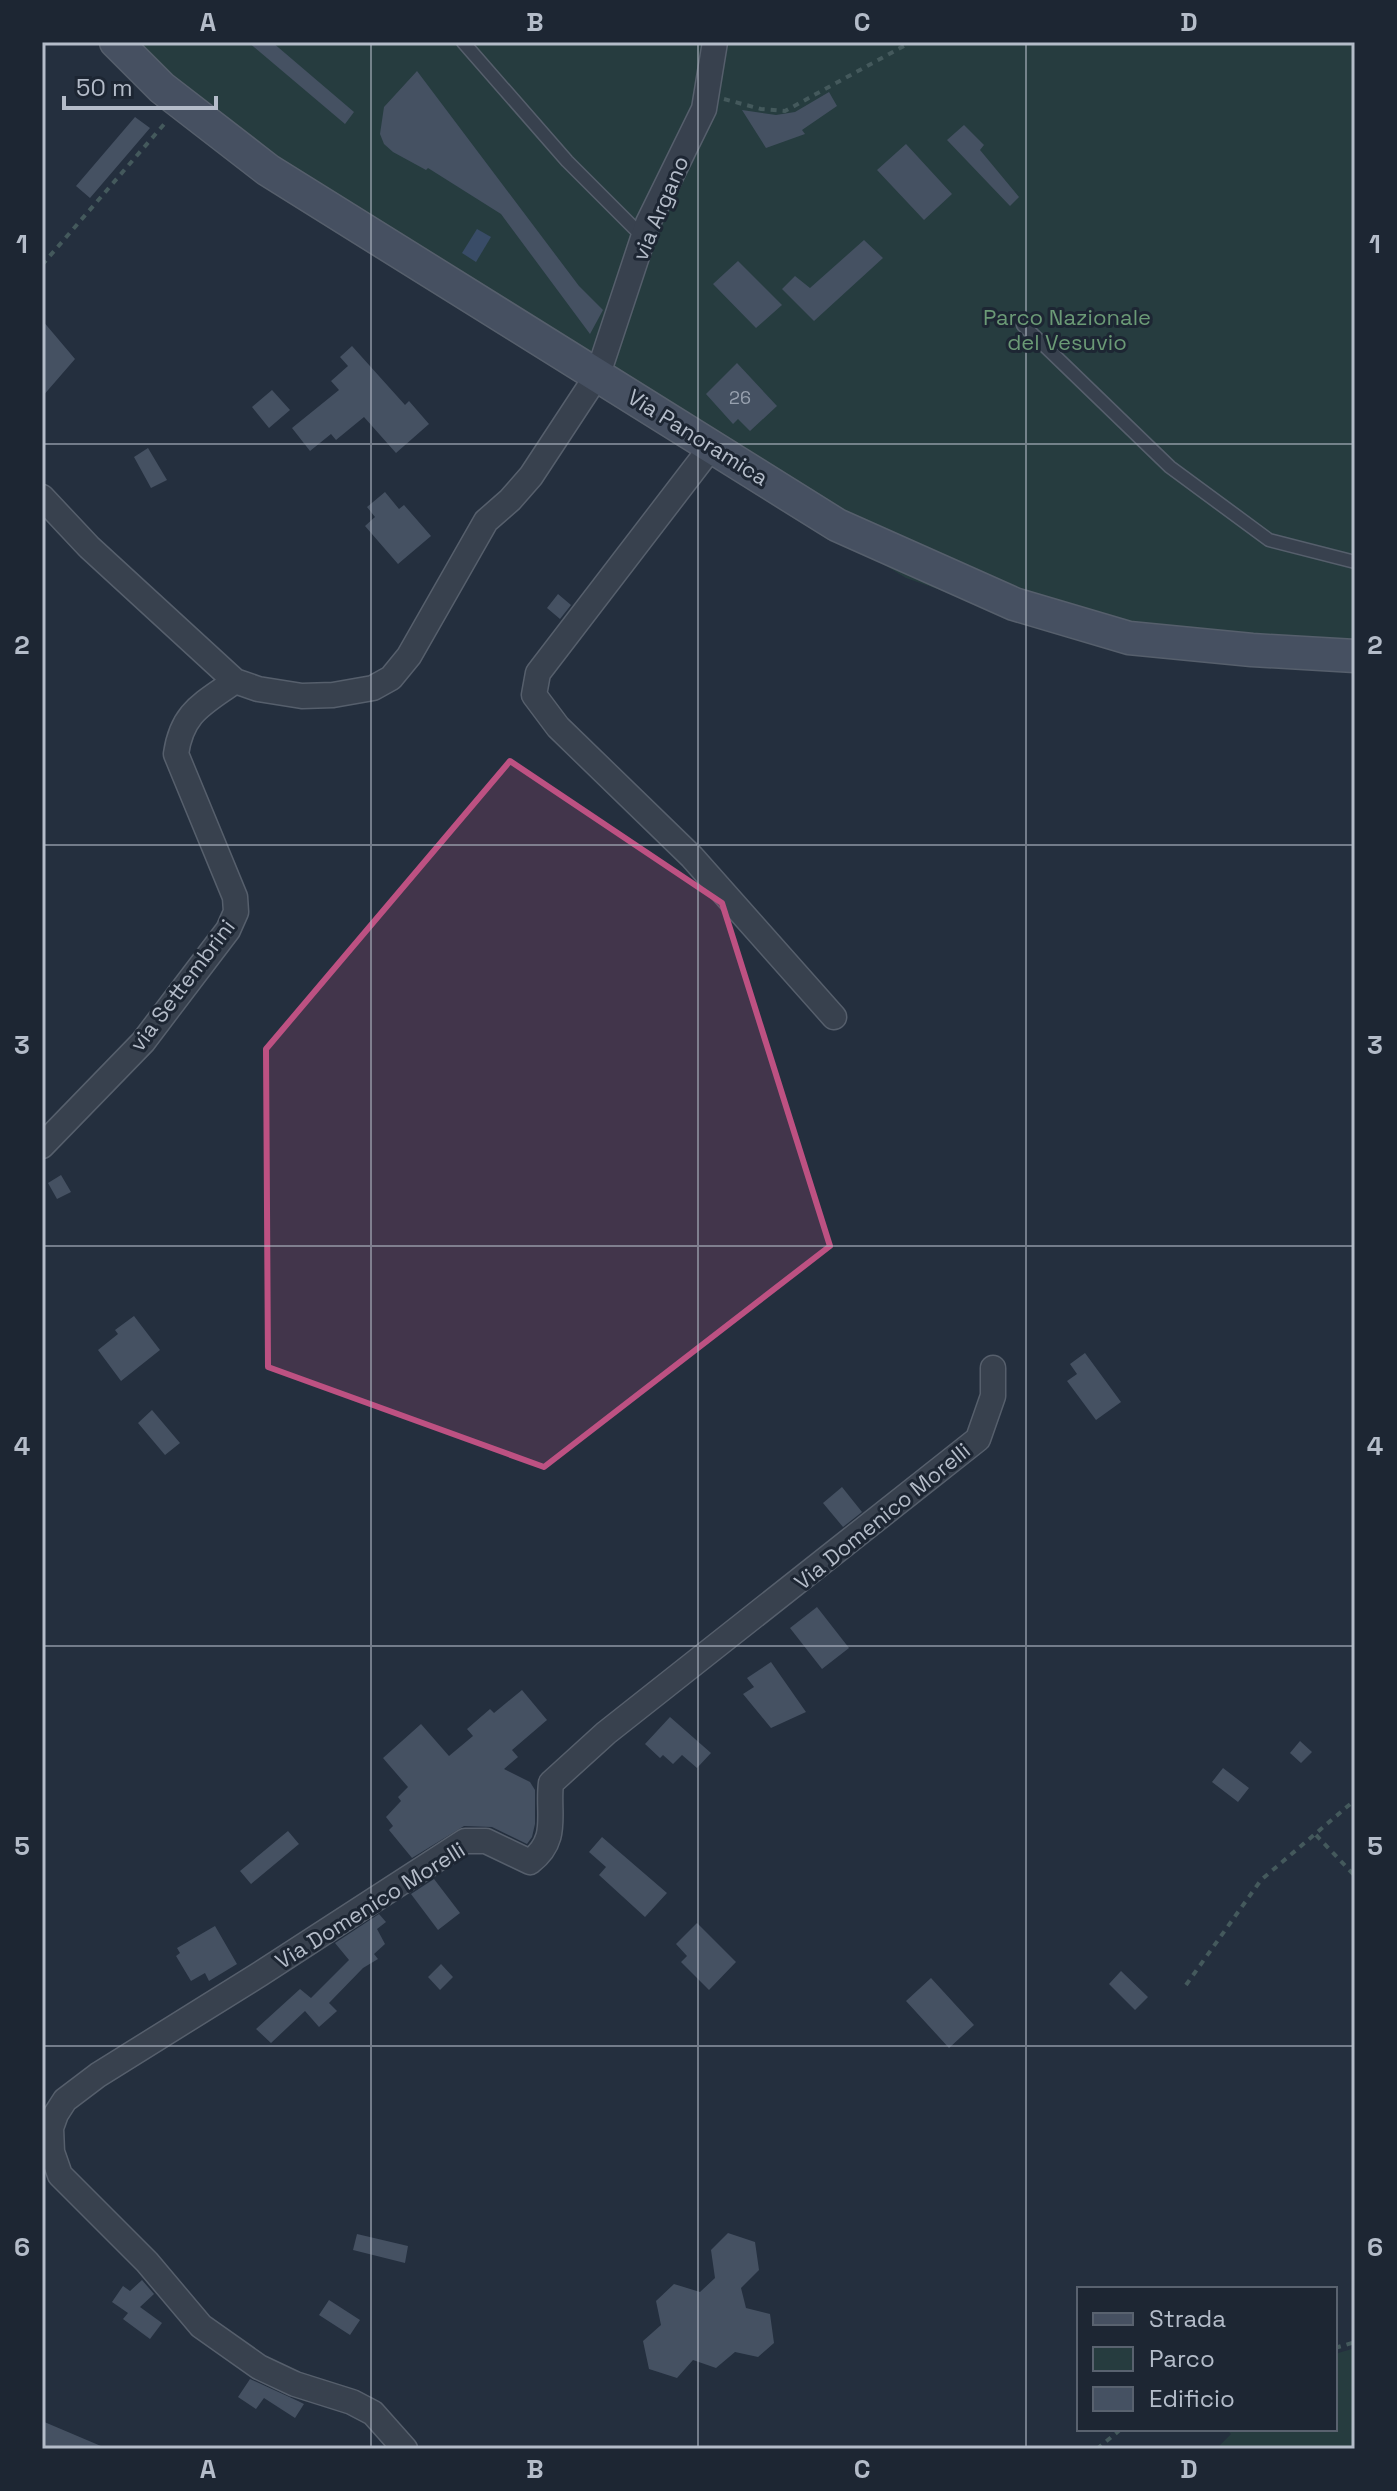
<svg xmlns="http://www.w3.org/2000/svg" width="1397" height="2491" viewBox="0 0 1397 2491" font-family="'Space Grotesk',sans-serif">
  <style>
    .green { fill: #263c3f }
    .water { fill: #394c67 }
    .building { fill: #455162 }
    .lines { fill: none; stroke-linecap: round; stroke-linejoin: round }
    .lane-casing { stroke: #565f6c; stroke-width: 15 }
    .street-casing { stroke: #565f6c; stroke-width: 27 }
    .secondary-casing { stroke: #565f6c; stroke-width: 35 }
    .path { stroke: #44595c; stroke-width: 4; stroke-dasharray: 6 6; stroke-linecap: butt }
    .lane { stroke: #38414e; stroke-width: 12 }
    .street { stroke: #38414e; stroke-width: 24 }
    .secondary { stroke: #465061; stroke-width: 32 }
    .marked { fill: #bd5182; fill-opacity: 0.2; stroke: #bd5182; stroke-width: 6; stroke-linejoin: round }
    .grid { fill: none; stroke: #b4bcc9; stroke-width: 2; stroke-opacity: 0.55 }
    .labels { text-anchor: middle; stroke-width: 6; stroke-linejoin: round; paint-order: stroke }
    .number-label { font-size: 18px; fill: #98a1af }
    .street-label { font-size: 22px; fill: #b4bcc9; stroke: #1d2633 }
    .park-label { font-size: 22px; fill: #6b9a76; stroke: #1d2633 }
    .neatline { fill: none; stroke: #b4bcc9; stroke-width: 3 }
    .grid-label { font-size: 26px; text-anchor: middle; font-weight: bold; fill: #b4bcc9 }
  </style>
  <rect width="100%" height="100%" fill="#242f3e"/>
  <path class="green" d="M96,42H1355V671L1077,638L906,578L668,434L241,165Z
    M1355,2348V2449H1216L1231,2434L1226,2429H1335V2354Z"/>
  <path class="water" d="M477,229L491,237L476,262L462,253Z"/>
  <path class="building" d="M248,42H272L354,112L345,124Z
    M417,71L579,286L603,310L590,334L501,214L428,168L426,170L393,152L384,144L380,134L384,107Z
    M829,92L837,106L802,130L805,134L766,148L742,110L776,115L795,112Z
    M135,117L150,128L90,198L76,186Z
    M964,125L984,145L980,150L1019,197L1010,206L947,140Z
    M906,144L952,194L924,220L877,170Z
    M864,240L883,258L814,321L782,289L795,276L810,288Z
    M738,261L782,305L756,328L713,284Z
    M42,320L75,359L42,397Z
    M352,346L405,405L409,401L429,424L396,453L364,417L336,440L331,434L310,451L292,428L339,390L331,381L348,366L340,357Z
    M737,363L777,406L750,431L738,419L733,424L706,394Z
    M272,390L290,410L269,428L252,407Z
    M148,448L167,480L151,488L134,457Z
    M385,492L399,509L404,505L431,536L398,564L365,526L375,517L367,507Z
    M558,594L571,605L560,619L547,608Z
    M61,1175L71,1192L57,1199L48,1183Z
    M134,1316L160,1350L121,1381L98,1350L118,1334L115,1330Z
    M1085,1353L1121,1402L1096,1420L1067,1381L1077,1374L1070,1364Z
    M152,1410L180,1443L165,1455L138,1423Z
    M842,1487L862,1512L843,1527L823,1503Z
    M817,1607L849,1648L822,1669L790,1628Z
    M771,1662L806,1712L771,1728L743,1694L754,1687L747,1678Z
    M522,1690L547,1720L512,1750L518,1757L504,1769L530,1782L535,1790V1824L532,1837L527,1844L492,1827L464,1826L412,1858L389,1830L393,1826L386,1817L401,1801L398,1797L408,1787L383,1758L421,1724L449,1756L473,1736L467,1729L490,1709L494,1713Z
    M670,1717L711,1753L697,1768L682,1755L673,1764L663,1755L660,1758L645,1744Z
    M1300,1741L1312,1752L1301,1763L1290,1753Z
    M1223,1768L1249,1788L1238,1802L1212,1782Z
    M288,1831L299,1844L251,1884L240,1871Z
    M602,1837L667,1893L645,1917L599,1875L606,1867L589,1852Z
    M434,1879L460,1913L438,1930L411,1894Z
    M379,1914L386,1922L377,1929L385,1944L374,1954L378,1959L363,1968L329,2003L337,2011L319,2027L305,2011L271,2043L256,2029L300,1989L311,1998L349,1960L335,1943Z
    M697,1923L736,1962L709,1990L681,1962L687,1956L676,1944Z
    M215,1926L237,1964L209,1981L205,1973L191,1981L176,1956L180,1953L177,1948Z
    M441,1964L453,1977L440,1990L428,1977Z
    M1121,1971L1148,1997L1135,2010L1109,1984Z
    M931,1978L974,2025L949,2048L906,2001Z
    M728,2233L755,2242L759,2270L741,2288L746,2308L770,2314L774,2343L758,2357L735,2352L716,2368L693,2360L677,2378L649,2369L643,2341L661,2325L656,2301L674,2284L700,2292L715,2278L711,2250Z
    M357,2234L408,2246L405,2263L353,2250Z
    M142,2280L154,2294L140,2307L162,2323L150,2339L123,2319L128,2313L112,2302L123,2286L130,2291Z
    M329,2300L360,2320L350,2335L319,2315Z
    M250,2379L298,2401L304,2404L295,2418L264,2398L256,2409L238,2397Z
    M42,2421L108,2449H42Z"/>
  <g class="lines">
    <defs>
      <path id="lane" d="M463,42L567,161L644,238
        M1023,325L1170,467L1269,540L1355,562"/>
      <path id="street" d="M712,446L538,673L534,695L558,727L692,857L834,1017
        M42,497L89,547L235,681L258,689L302,696L333,695L373,688L391,678L409,656L486,521L510,500L531,476L598,374L648,223L704,109L715,42
        M42,1146L143,1042L228,930L236,912L235,897L176,754C182,712 203,704 235,681
        M405,2449L373,2413L352,2402L295,2384L259,2367L201,2326L147,2262L60,2175L52,2152L51,2128L56,2114L65,2100L98,2075L260,1974L465,1841H486L530,1862C560,1839 547,1814 551,1783L606,1733L978,1439L993,1396V1368"/>
      <path id="secondary" d="M116,42L162,88L268,170L837,525L1014,604L1129,638L1252,650L1355,656"/>
    </defs>
    <use href="#lane" class="lane-casing"/>
    <use href="#street" class="street-casing"/>
    <use href="#secondary" class="secondary-casing"/>
    <path class="path" d="M724,99L761,109L785,111L911,42
      M42,265L166,122
      M1316,1835L1355,1876
      M1186,1985L1261,1880L1355,1800
      M1335,2348L1355,2342
      M1097,2449L1121,2429"/>
    <use href="#lane" class="lane"/>
    <use href="#street" class="street"/>
    <use href="#secondary" class="secondary"/>
  </g>
  <path class="marked" d="M510,761L722,903L830,1246L544,1467L268,1367L266,1049Z"/>
  <path class="grid" d="M371,42V2449M698,42V2449M1026,42V2449M42,444H1355M42,845H1355M42,1246H1355M42,1646H1355M42,2046H1355"/>
  <g class="labels">
    <g class="number-label">
      <text x="740" y="404">26</text>
    </g>
    <g class="street-label">
      <text transform="translate(660 208) rotate(-67)" y="8">via Argano</text>
      <text transform="translate(698 437) rotate(32)" y="8">Via Panoramica</text>
      <text transform="translate(182 985) rotate(-53)" y="8">via Settembrini</text>
      <text transform="translate(882 1516) rotate(-39)" y="8">Via Domenico Morelli</text>
      <text transform="translate(370 1905) rotate(-32)" y="8">Via Domenico Morelli</text>
    </g>
    <g class="park-label">
      <text x="1067" y="325">Parco Nazionale<tspan x="1067" dy="25">del Vesuvio</tspan></text>
    </g>
  </g>
  <rect width="1397" height="2491" fill="none" stroke="#1d2633" stroke-width="88"/>
  <rect x="1077" y="2287" width="260" height="144" fill="#1d2633" stroke="#59626f" stroke-width="2"/>
  <rect x="1093" y="2313" width="40" height="12" fill="#465061" stroke="#59626f" stroke-width="2"/>
  <text x="1149" y="2327" font-size="24" fill="#b4bcc9">Strada</text>
  <rect x="1093" y="2347" width="40" height="24" fill="#263c3f" stroke="#59626f" stroke-width="2"/>
  <text x="1149" y="2367" font-size="24" fill="#b4bcc9">Parco</text>
  <rect x="1093" y="2387" width="40" height="24" fill="#455162" stroke="#59626f" stroke-width="2"/>
  <text x="1149" y="2407" font-size="24" fill="#b4bcc9">Edificio</text>
  <path d="M64 96v12h152v-12" fill="none" stroke="#b4bcc9" stroke-width="4"/>
  <text x="76" y="96" font-size="24" fill="#b4bcc9" stroke="#1d2633" stroke-width="6" paint-order="stroke">50 m</text>
  <rect x="44" y="44" width="1309" height="2403" class="neatline"/>
  <g class="grid-label">
    <text x="208" y="31">A</text>
    <text x="535" y="31">B</text>
    <text x="862" y="31">C</text>
    <text x="1189" y="31">D</text>
    <text x="22" y="253">1</text>
    <text x="1375" y="253">1</text>
    <text x="22" y="654">2</text>
    <text x="1375" y="654">2</text>
    <text x="22" y="1054">3</text>
    <text x="1375" y="1054">3</text>
    <text x="22" y="1455">4</text>
    <text x="1375" y="1455">4</text>
    <text x="22" y="1855">5</text>
    <text x="1375" y="1855">5</text>
    <text x="22" y="2256">6</text>
    <text x="1375" y="2256">6</text>
    <text x="208" y="2478">A</text>
    <text x="535" y="2478">B</text>
    <text x="862" y="2478">C</text>
    <text x="1189" y="2478">D</text>
  </g>
</svg>
